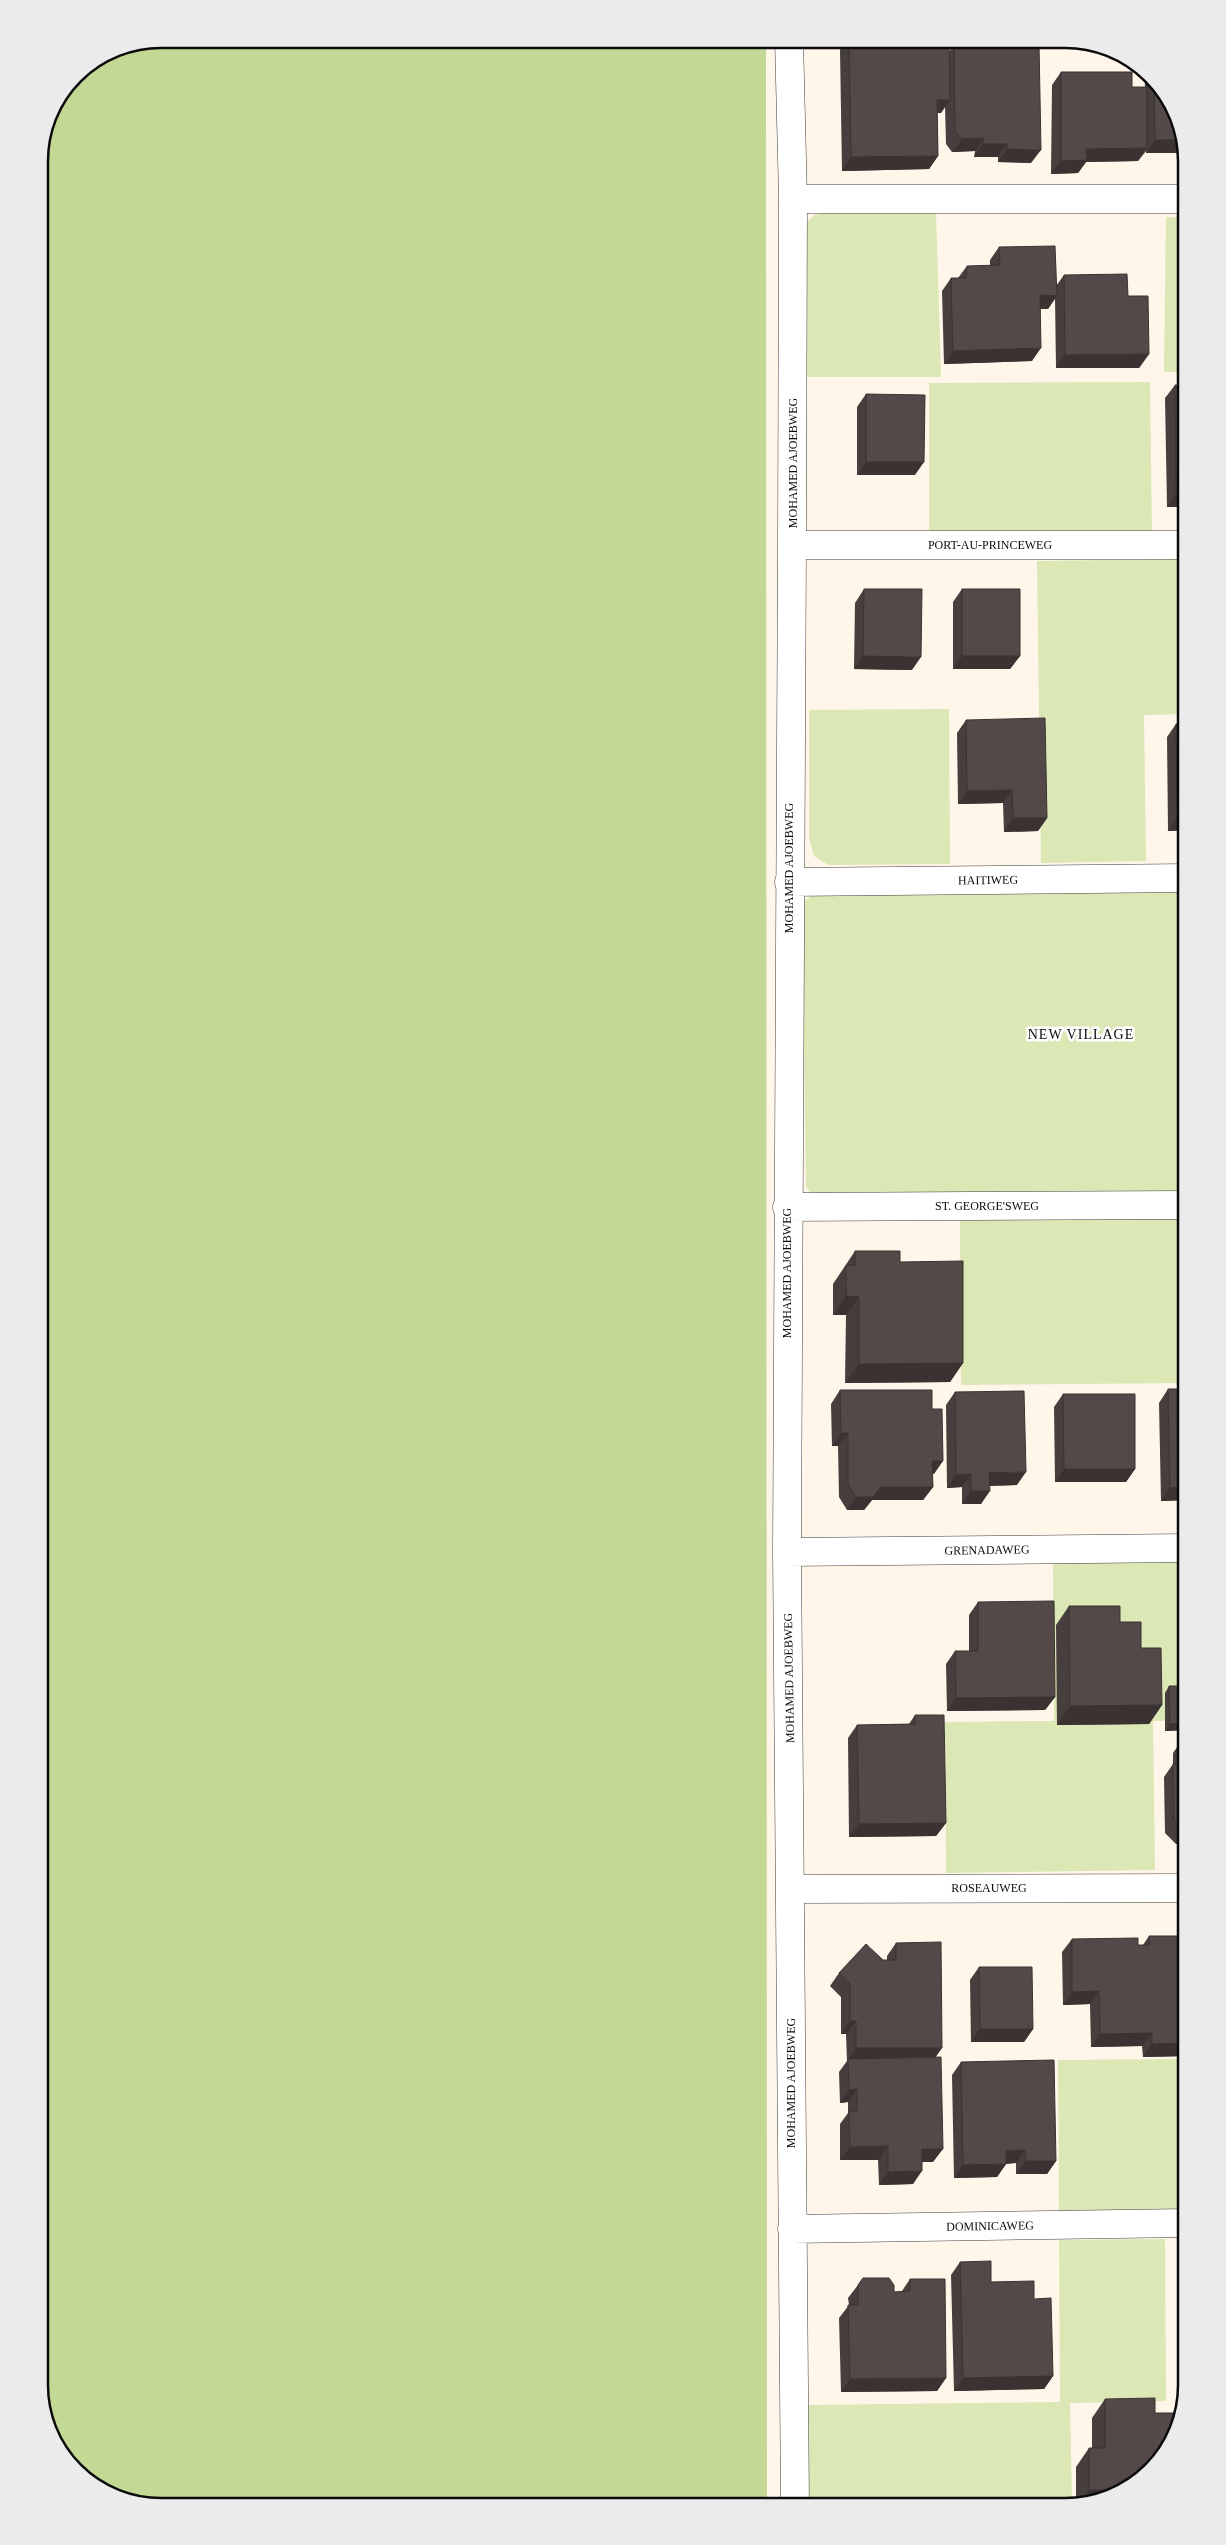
<svg xmlns="http://www.w3.org/2000/svg" width="1226" height="2545" viewBox="0 0 1226 2545" font-family="Georgia,serif">
  <style>
    .green { fill: #dbe7b4 }
    .forest { fill: #c2d894 }
    .lines { fill: none; stroke-linecap: round; stroke-linejoin: round }
    .minor-casing { stroke: #3e3e3e; stroke-width: 29 }
    .minor { stroke: #fff; stroke-width: 28 }
    .wall { fill: #473f3e }
    .shaded-wall { fill: #3a3332 }
    .building { fill: #534948; stroke: #3a3332 }
    .labels { text-anchor: middle; stroke-width: 5; stroke-linejoin: round; paint-order: stroke }
    .street-label { font-size: 12px; fill: #0b0b0b; stroke: #fff }
    .neighbourhood-label { font-size: 14px; letter-spacing: 1px; fill: #0b0b0b; stroke: #fff }
    .rim { fill: none; stroke: #0b0b0b; stroke-width: 2.5 }
  </style>
  <rect width="100%" height="100%" fill="#fff5e9"/>
  <path class="green" d="M936,211L941,377H806V223L814,215L829,212Z
    M1166,217L1187,218V372H1164Z
    M1150,382L1152,540H929V383Z
    M1187,559V714L1144,715L1146,861L1041,863L1037,561Z
    M949,709L950,864L829,865L814,856L809,837V710Z
    M1187,891V1197L816,1199L806,1187L802,902L815,894Z
    M1187,1216V1383L961,1385L960,1217Z
    M1187,1562V1720L1153,1721L1155,1870L946,1873L945,1722L1054,1721L1053,1563Z
    M1187,2059V2214L1059,2215L1058,2060Z
    M1165,2239L1166,2401L1070,2403L1072,2505L809,2506L808,2405L1060,2402L1059,2240Z"/>
  <path class="forest" d="M161,39H766L767,2506H153L87,2481L48,2431L39,2384V153L51,107L75,74L114,48Z"/>
  <g class="lines">
    <defs>
      <path id="minor" d="M789,39L793,199L792,545L787,1552L795,2506
        M793,199H1187
        M792,545H1187
        M789,882L1187,878
        M787,1207L1187,1205
        M787,1552L1187,1548
        M790,1889L1187,1888
        M792,2229L1187,2223"/>
    </defs>
    <use href="#minor" class="minor-casing"/>
    <use href="#minor" class="minor"/>
  </g>
  <path class="wall" d="M848,39H949V52L954,44L1031,163L998,162V157H974L975,151L952,152L946,144L945,106L941,113H937L938,156L929,169L842,171L840,50Z
    M1144,70L1178,114L1186,153H1146V151L1138,161L1086,162L1078,173L1051,174L1052,85L1061,72L1132,87H1145Z
    M999,247L1056,286L1064,275L1128,296L1149,354L1139,368H1056L1055,298L1048,309H1040L1032,361L944,364L942,291L951,278H958L967,266H990V260Z
    M1175,385L1187,507H1167L1165,398Z
    M866,394L915,475H857V407Z
    M864,589L912,670L854,669L855,603Z
    M962,589L1020,656L1010,669H953V602Z
    M966,720L1047,818L1038,831L1004,832L1003,803L958,804L957,733Z
    M1176,724H1187V830L1168,831L1167,737Z
    M855,1251L900,1262L963,1363L950,1382L845,1383L846,1315H833V1284Z
    M1168,1389L1187,1500L1161,1501L1159,1403Z
    M840,1390L934,1474H932L933,1487L923,1500H872L864,1510H847L839,1497L838,1446H832L831,1404Z
    M955,1392L1017,1485L990,1486L981,1504H962V1487L947,1488L946,1405Z
    M1063,1394L1135,1469L1126,1482H1055L1054,1407Z
    M978,1602L1055,1697L1045,1710L947,1711L946,1664L955,1651H969V1615Z
    M1069,1606L1120,1622L1141,1648L1162,1705L1149,1724L1057,1725L1056,1625Z
    M1169,1686H1187V1730L1165,1731V1693Z
    M915,1715L946,1823L936,1836L849,1837L848,1738L857,1725L909,1724Z
    M1182,1740H1187V1843L1176,1844L1165,1833L1164,1777L1173,1764V1753Z
    M1149,1936L1187,2056L1143,2057L1142,2046L1091,2047L1090,2004L1063,2005L1062,1952L1072,1939L1138,1945H1143Z
    M896,1943L936,2057L933,2162H922L913,2184L879,2185L878,2160H840V2124L848,2113V2102L840,2103L839,2072L847,2061L846,2034H841V1997L830,1986L839,1973L883,1960H887V1956Z
    M979,1967L1033,2029L1024,2042H971L970,1980Z
    M961,2062L1056,2161L1047,2174H1016V2163L1006,2164L997,2177L954,2178L952,2075Z
    M960,2262L991,2282L1034,2299L1053,2376L1044,2389L954,2391L951,2275Z
    M910,2279L946,2378L937,2391L841,2392L839,2318L849,2305L848,2298L858,2285L894,2292L902,2291Z
    M1187,2293V2385L1185,2392H1184L1182,2300Z
    M1105,2399L1112,2497L1076,2504V2467L1089,2448H1092V2418Z"/>
  <path class="shaded-wall" d="M937,100H950L941,113H928Z
    M984,138L975,151L952,152L962,139Z
    M1155,140H1183L1186,153H1146Z
    M983,144H1007L998,157H974Z
    M1147,148L1138,161L1086,162L1078,173L1051,174L1061,161L1086,149Z
    M1007,149L1041,150L1031,163L998,162Z
    M938,156L929,169L842,171L851,157Z
    M1040,295L1057,296L1048,309H1031Z
    M1041,348L1032,361L944,364L953,351Z
    M1149,354L1139,368H1056L1065,355Z
    M866,462H924L915,475H857Z
    M1176,494H1187V507H1167Z
    M863,656L921,657L912,670L854,669Z
    M962,656H1020L1010,669H953Z
    M1012,790L1003,803L958,804L967,791Z
    M1013,818H1047L1038,831L1004,832Z
    M1177,818H1187V830L1168,831Z
    M846,1296L859,1297L846,1315H833Z
    M963,1363L950,1382L845,1383L859,1364Z
    M841,1433H848L838,1446H832Z
    M932,1461H943L934,1474H923Z
    M1064,1469H1135L1126,1482H1055Z
    M1026,1472L1017,1485L980,1486L989,1473Z
    M971,1474L962,1487L947,1488L956,1475Z
    M881,1487H933L923,1500H872L864,1510H847L856,1497Z
    M1187,1487V1500L1161,1501L1170,1488Z
    M971,1491H990L981,1504H962Z
    M1055,1697L1045,1710L947,1711L956,1698Z
    M1162,1705L1149,1724L1057,1725L1070,1706Z
    M1187,1723V1730L1165,1731L1170,1724Z
    M946,1823L936,1836L849,1837L859,1824Z
    M1185,1831H1187V1843L1176,1844Z
    M1099,1991L1090,2004L1063,2005L1072,1992Z
    M850,2021H856L846,2034H841Z
    M980,2029H1033L1024,2042H971Z
    M1152,2033L1142,2046L1091,2047L1100,2034Z
    M1187,2043V2056L1143,2057L1152,2044Z
    M856,2048H942L933,2061L848,2059L847,2061Z
    M857,2089L848,2102L840,2103L849,2090Z
    M888,2146L878,2160H840L850,2147Z
    M922,2149H943L933,2162H913Z
    M1025,2150L1016,2163L996,2164L1006,2151Z
    M1026,2161H1056L1047,2174H1016Z
    M1006,2164L997,2177L954,2178L963,2165Z
    M922,2171L913,2184L879,2185L888,2172Z
    M1053,2376L1044,2389L954,2391L963,2378Z
    M946,2378L937,2391L841,2392L850,2379Z
    M1089,2490H1121L1112,2497L1080,2503Z"/>
  <path class="building" d="M849,39H949L950,100H937L938,156L851,157Z
    M954,44H1039L1041,150L1007,149V144H983L984,138L962,139L955,131Z
    M1061,72H1132V87H1147V148L1086,149L1087,160L1061,161Z
    M1154,83L1178,114L1183,140H1155Z
    M1055,246L1057,296L1040,295L1041,348L953,351L951,278H966L967,266L1000,265L999,247Z
    M1127,274L1128,296H1148L1149,354L1065,355L1064,275Z
    M1175,385H1187V494H1176Z
    M866,394L925,395L924,462H866Z
    M864,589H922L921,657L863,656Z
    M962,589H1020V656H962Z
    M1045,718L1047,818H1013L1012,790L967,791L966,720Z
    M1176,724H1187V818H1177Z
    M855,1251H900V1262L963,1261V1363L859,1364V1297L846,1296V1266L855,1265Z
    M1168,1389H1187V1487L1170,1488Z
    M840,1390H932V1409H942L943,1461H932L933,1487H881L873,1497H856L848,1484V1433H841Z
    M1024,1391L1026,1472L989,1473L990,1491H971V1474L956,1475L955,1392Z
    M1063,1394H1135V1469H1064Z
    M1054,1601L1055,1697L956,1698L955,1651H978V1602Z
    M1069,1606H1120V1622H1141V1648H1161L1162,1705L1070,1706Z
    M1169,1686H1187V1723L1170,1724Z
    M915,1715H944L946,1823L859,1824L857,1725L915,1724Z
    M1182,1740H1187V1831H1185L1174,1820L1173,1764H1182Z
    M1149,1936H1180V1948H1187V2043L1152,2044V2033L1100,2034L1099,1991L1072,1992V1939L1138,1938V1945H1150Z
    M941,1942L942,2048H856V2021H850V1984L839,1973L866,1944L883,1960H896V1943Z
    M979,1967H1032L1033,2029H980Z
    M941,2057L943,2149H922V2171L888,2172V2146L850,2147L849,2111H857V2089L849,2090L848,2059Z
    M1054,2060L1056,2161H1026L1025,2150L1006,2151V2164L963,2165L961,2062Z
    M991,2261V2282L1034,2281V2299L1051,2298L1053,2376L963,2378L960,2262Z
    M863,2278H889L894,2285V2292L910,2291V2279H945L946,2378L850,2379L848,2305H858V2285Z
    M1155,2398V2413H1178L1167,2452L1121,2490H1089V2448H1105V2399Z"/>
  <g class="labels">
    <g class="street-label">
      <text transform="translate(793 463) rotate(-90)" y="4">MOHAMED AJOEBWEG</text>
      <text x="990" y="549">PORT-AU-PRINCEWEG</text>
      <text transform="translate(789 868) rotate(-90)" y="4">MOHAMED AJOEBWEG</text>
      <text transform="translate(988 880) rotate(-1)" y="4">HAITIWEG</text>
      <text x="987" y="1210">ST. GEORGE'SWEG</text>
      <text transform="translate(787 1273) rotate(-90)" y="4">MOHAMED AJOEBWEG</text>
      <text transform="translate(987 1550) rotate(-1)" y="4">GRENADAWEG</text>
      <text transform="translate(789 1678) rotate(-91)" y="4">MOHAMED AJOEBWEG</text>
      <text x="989" y="1892">ROSEAUWEG</text>
      <text transform="translate(791 2083) rotate(-90)" y="4">MOHAMED AJOEBWEG</text>
      <text transform="translate(990 2226) rotate(-1)" y="4">DOMINICAWEG</text>
    </g>
    <g class="neighbourhood-label">
      <text x="1081" y="1039">NEW VILLAGE</text>
    </g>
  </g>
  <path d="M0 0H1226V2545H0ZM161 48H1065A113 113 0 0 1 1178 161V2385A113 113 0 0 1 1065 2498H161A113 113 0 0 1 48 2385V161A113 113 0 0 1 161 48Z" fill="#ebebeb" fill-rule="evenodd"/>
  <path class="rim" d="M161 48H1065A113 113 0 0 1 1178 161V2385A113 113 0 0 1 1065 2498H161A113 113 0 0 1 48 2385V161A113 113 0 0 1 161 48Z"/>
</svg>
